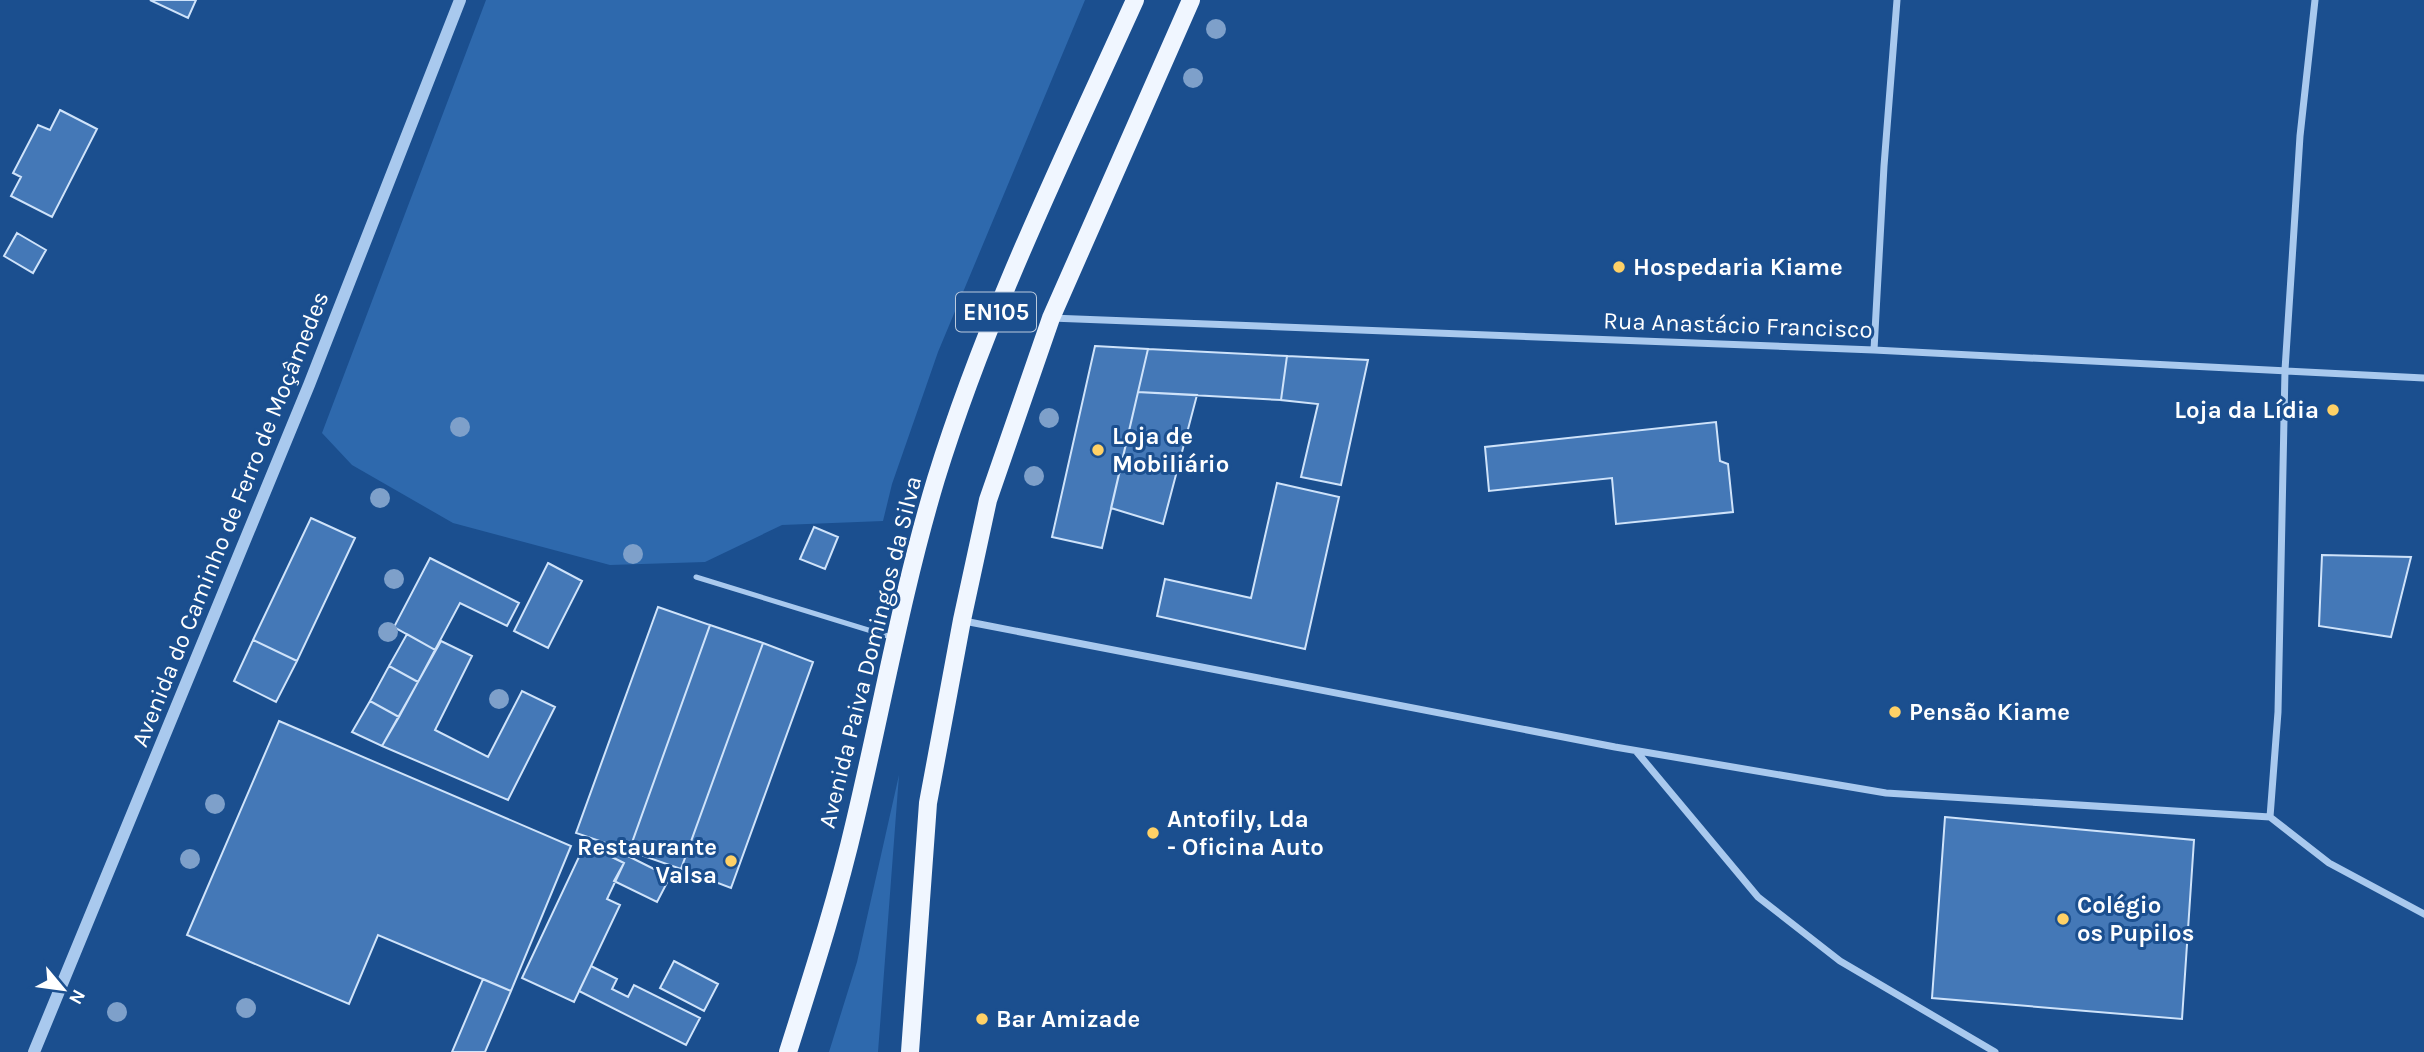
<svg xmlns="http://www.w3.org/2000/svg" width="2424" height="1052" viewBox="0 0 2424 1052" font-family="Karla,sans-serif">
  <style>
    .green { fill: #2e69ad }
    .building { fill: #4478b7; stroke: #cfe3fa; stroke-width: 2 }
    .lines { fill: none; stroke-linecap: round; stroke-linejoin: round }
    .service { stroke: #a9c9ee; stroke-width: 5 }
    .minor { stroke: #a9c9ee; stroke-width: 7 }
    .tertiary { stroke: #a9c9ee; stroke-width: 12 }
    .primary { stroke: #f0f6ff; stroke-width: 18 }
    .tree { fill: #7ea0ca }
    .poi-dot { fill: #ffd166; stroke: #1b4f8f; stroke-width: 2.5 }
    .labels { text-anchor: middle; stroke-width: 6; stroke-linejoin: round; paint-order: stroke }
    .shield { fill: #1b4f8f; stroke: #bbcadd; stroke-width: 2 }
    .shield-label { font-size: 23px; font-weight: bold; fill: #fff }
    .poi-label { font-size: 24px; font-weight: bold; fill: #fff; stroke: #1b4f8f; text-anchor: start }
    .street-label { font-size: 24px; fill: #fff; stroke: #1b4f8f }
  </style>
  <rect width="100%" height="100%" fill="#1b4f8f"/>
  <path class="green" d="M486,0H1085L938,352L892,484L883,521L782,525L705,562L610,565L453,523L352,465L322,433Z
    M899,775L878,1052H829L857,962Z"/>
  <path class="building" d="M150,0H196L188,18Z
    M60,110L97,129L52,217L11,196L21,177L13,173L38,125L50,130Z
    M17,233L46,250L33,273L4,256Z
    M1095,346L1148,349L1102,548L1052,537Z
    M1148,349L1287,356L1281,400L1138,392Z
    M1287,356L1368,360L1341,485L1301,477L1318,404L1281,400Z
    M1138,392L1197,395L1163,524L1111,508Z
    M1716,422L1720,461L1728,464L1733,512L1616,524L1612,478L1489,491L1485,447Z
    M1277,483L1339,497L1305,649L1157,616L1165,579L1251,598Z
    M311,518L355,538L297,661L253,640Z
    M814,527L838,537L825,569L800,559Z
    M2322,555L2411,557L2391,637L2319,626Z
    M430,558L519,603L507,626L460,603L435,650L394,627Z
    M548,563L582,581L548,648L514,631Z
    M658,607L710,625L629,851L576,833Z
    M710,625L763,643L681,869L629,851Z
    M407,634L435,650L418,682L389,666Z
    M253,640L297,661L276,702L234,681Z
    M441,641L472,656L435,730L488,757L522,691L555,707L508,800L382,746Z
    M763,643L813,662L731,888L681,869Z
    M389,666L418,682L399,717L370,701Z
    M370,701L399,717L382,746L352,732Z
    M279,721L571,846L511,991L378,935L349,1004L187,935Z
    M1945,817L2194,840L2182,1019L1932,998Z
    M585,844L624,863L607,899L620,905L574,1002L522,978Z
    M612,848L670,877L657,902L614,881L624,863L608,855Z
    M674,961L718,984L704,1011L660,988Z
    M591,966L617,979L612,989L628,997L634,985L700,1018L686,1045L579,991Z
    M483,979L511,991L485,1052H452Z"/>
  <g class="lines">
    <path class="service" d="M696,577L891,637"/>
    <path class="minor" d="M1051,318L1874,350L2424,378
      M1874,350L1884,166L1897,0
      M964,621L1615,747L1886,793L2270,817L2278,712L2285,370L2300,136L2315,0
      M1636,751L1758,897L1840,961L1995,1052
      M2270,817L2329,863L2424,914"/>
    <path class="tertiary" d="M34,1052L309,385L460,0"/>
    <path class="primary" d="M788,1052C812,976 837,899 855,821C882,707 902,592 936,479C987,314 1064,157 1135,0
      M910,1052L928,803L962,620L988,500L1051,318L1191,0"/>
  </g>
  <g class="tree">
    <circle cx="1216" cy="29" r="10"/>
    <circle cx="1193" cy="78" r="10"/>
    <circle cx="1049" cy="418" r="10"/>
    <circle cx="460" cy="427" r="10"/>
    <circle cx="1034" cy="476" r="10"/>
    <circle cx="380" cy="498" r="10"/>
    <circle cx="633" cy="554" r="10"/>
    <circle cx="394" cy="579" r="10"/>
    <circle cx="388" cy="632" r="10"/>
    <circle cx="499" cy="699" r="10"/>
    <circle cx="215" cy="804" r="10"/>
    <circle cx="190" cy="859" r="10"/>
    <circle cx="246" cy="1008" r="10"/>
    <circle cx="117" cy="1012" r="10"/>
  </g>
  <g class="poi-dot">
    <circle cx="1619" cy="267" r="7"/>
    <circle cx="2333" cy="410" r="7"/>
    <circle cx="1098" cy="450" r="7"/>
    <circle cx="1895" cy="712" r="7"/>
    <circle cx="1153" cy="833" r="7"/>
    <circle cx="731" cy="861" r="7"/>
    <circle cx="2063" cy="919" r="7"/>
    <circle cx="982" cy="1019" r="7"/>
  </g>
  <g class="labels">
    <rect class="shield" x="956" y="292.5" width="80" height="39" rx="5"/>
    <g class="shield-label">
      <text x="996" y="320">EN105</text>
    </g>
    <g class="poi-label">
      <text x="1633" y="275">Hospedaria Kiame</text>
      <text x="2319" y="418" text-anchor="end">Loja da Lídia</text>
      <text x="1112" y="444">Loja de<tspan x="1112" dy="28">Mobiliário</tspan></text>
      <text x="1909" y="720">Pensão Kiame</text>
      <text x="1167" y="827">Antofily, Lda<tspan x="1167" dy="28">- Oficina Auto</tspan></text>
      <text x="717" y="855" text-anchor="end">Restaurante<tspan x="717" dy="28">Valsa</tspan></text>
      <text x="2077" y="913">Colégio<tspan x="2077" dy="28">os Pupilos</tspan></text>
      <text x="996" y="1027">Bar Amizade</text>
    </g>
    <g class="street-label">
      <text transform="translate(1738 325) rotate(2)" y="8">Rua Anastácio Francisco</text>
      <text transform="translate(230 519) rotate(-68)" y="8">Avenida do Caminho de Ferro de Moçâmedes</text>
      <text transform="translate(870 652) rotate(-76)" y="8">Avenida Paiva Domingos da Silva</text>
    </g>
  </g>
  <g transform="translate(63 989) rotate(119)" stroke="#1b4f8f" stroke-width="5" paint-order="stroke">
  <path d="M0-5L12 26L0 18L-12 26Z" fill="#ffffff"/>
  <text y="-10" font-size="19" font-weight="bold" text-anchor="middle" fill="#ffffff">N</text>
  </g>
</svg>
